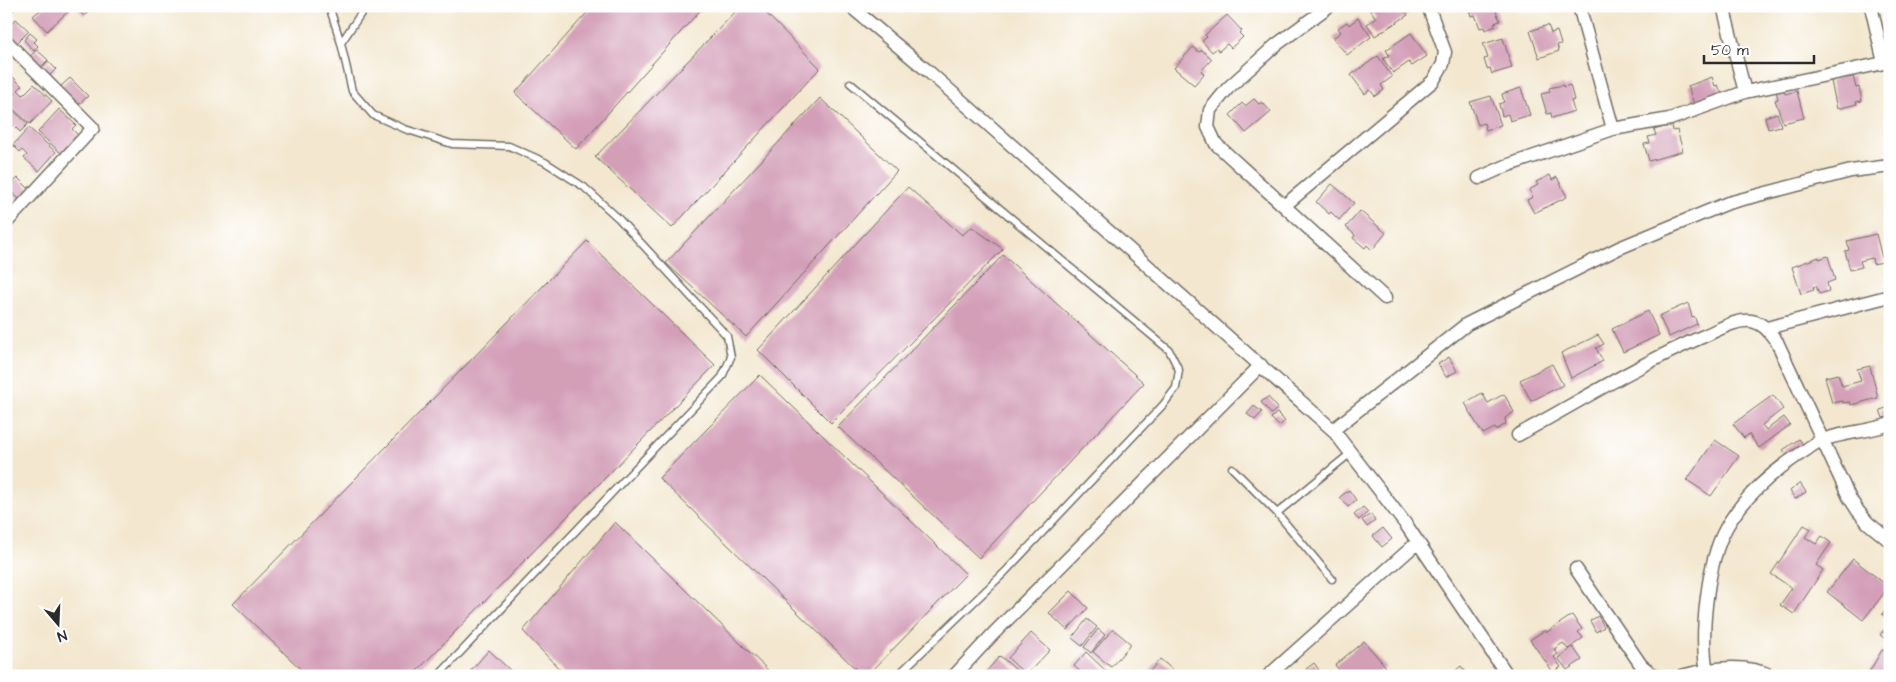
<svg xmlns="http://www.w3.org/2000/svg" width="1896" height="682" viewBox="0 0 1896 682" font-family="'Architects Daughter',sans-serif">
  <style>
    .building { fill: #d39fb7 }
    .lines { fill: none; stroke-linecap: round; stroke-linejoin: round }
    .lane-casing { stroke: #716d64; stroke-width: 9 }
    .street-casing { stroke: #716d64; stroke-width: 15 }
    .lane { stroke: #fff; stroke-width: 6 }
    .street { stroke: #fff; stroke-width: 12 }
  </style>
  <rect width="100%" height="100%" fill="#fff"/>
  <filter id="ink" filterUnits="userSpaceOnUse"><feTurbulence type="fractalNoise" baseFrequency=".02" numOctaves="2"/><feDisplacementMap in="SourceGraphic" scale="10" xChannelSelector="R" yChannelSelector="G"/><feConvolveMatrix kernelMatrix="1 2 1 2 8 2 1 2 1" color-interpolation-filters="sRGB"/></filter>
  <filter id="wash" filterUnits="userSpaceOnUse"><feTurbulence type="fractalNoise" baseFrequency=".0096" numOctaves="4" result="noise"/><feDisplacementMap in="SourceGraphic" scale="20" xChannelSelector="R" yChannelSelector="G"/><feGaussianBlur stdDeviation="1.12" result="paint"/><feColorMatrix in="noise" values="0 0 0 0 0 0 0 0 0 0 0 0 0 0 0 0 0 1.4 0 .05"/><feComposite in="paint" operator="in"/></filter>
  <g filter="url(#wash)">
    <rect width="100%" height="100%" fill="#f3e7cf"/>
    <g id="blocks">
      <path class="building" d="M6,6H18L6,18Z
        M45,6H74L47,31L33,16Z
        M75,6H92L93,7L84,16Z
        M593,6H704L576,149L515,93Z
        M741,6H759L820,68L672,228L595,157Z
        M1372,6H1402L1408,15L1375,36L1367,24L1376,18L1369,8Z
        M1468,6H1494L1500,21L1494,23L1496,26L1485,30L1484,27L1480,28L1475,15L1471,16Z
        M1227,15L1242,31L1239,33L1243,37L1231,48L1227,44L1219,51L1217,48L1212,52L1202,41L1207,37L1205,35Z
        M1358,18L1371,37L1347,55L1333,38L1341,32L1338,28L1347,22L1349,25Z
        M16,19L29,31L17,43L6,33V28Z
        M1548,25L1551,33L1557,31L1561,44L1557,45L1559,51L1539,58L1530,31Z
        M30,33L37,39L34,42L38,46L34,51L24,40Z
        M1411,33L1427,56L1412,66L1409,62L1393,73L1383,59L1389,55L1386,50Z
        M1503,38L1512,68L1492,74L1490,68L1487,69L1484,59L1488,58L1483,44Z
        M1193,47L1199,52L1202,50L1212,59L1201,71L1204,74L1194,85L1174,68Z
        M37,50L48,60L40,68L29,57Z
        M1378,56L1392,77L1381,85L1384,90L1375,96L1370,90L1365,94L1351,75Z
        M48,61L56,69L49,76L41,69Z
        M1847,74L1848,78L1853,76L1856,88L1859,87L1862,101L1856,102L1857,104L1837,109L1831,81L1835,80L1834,77Z
        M11,75L22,86L18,90L23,95L34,84L52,101L30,124L6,102L16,93L6,101V80Z
        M1712,77L1715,86L1718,85L1723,97L1695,107L1688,86Z
        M70,78L88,96L78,105L60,87Z
        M1563,85L1564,87L1570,85L1574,100L1571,101L1574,111L1552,118L1551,113L1547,114L1541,94L1550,92L1549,88Z
        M1521,88L1530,115L1510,121L1508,114L1502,116L1499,104L1504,102L1502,94Z
        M1784,89L1785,94L1797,91L1804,118L1783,123L1775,100L1778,99L1776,91Z
        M1491,96L1501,125L1486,130L1484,123L1478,125L1470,102Z
        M820,98L897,171L746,337L666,263Z
        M1254,99L1259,104L1262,102L1271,112L1246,133L1230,115L1242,103L1245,106Z
        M6,104L28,124L20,132L13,125L9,129L6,126Z
        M59,109L76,125L72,129L80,137L63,155L38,132Z
        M1777,113L1781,126L1768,129L1765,117Z
        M1672,125L1673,131L1677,130L1683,151L1649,161L1644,144L1650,143L1648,137L1656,135L1654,130Z
        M29,128L56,152L39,171L24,158L27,155L22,150L20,152L13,145Z
        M1550,175L1552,180L1557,177L1567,197L1534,213L1527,200L1533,197L1529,190L1538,185L1536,182Z
        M18,178L30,190L20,200L7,188Z
        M1332,184L1354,203L1339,220L1331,212L1329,214L1316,202Z
        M908,187L962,235L972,227L1003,249L831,423L758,350Z
        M1360,211L1386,233L1372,250L1367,245L1365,248L1353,238L1355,235L1346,227Z
        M1876,234L1883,262L1873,264L1872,258L1860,261L1862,267L1850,270L1845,251L1849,250L1847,241Z
        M587,241L715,365L412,676H308L233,604Z
        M1003,255L1144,383L979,558L838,427Z
        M1828,256L1835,280L1827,283L1829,291L1819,294L1816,286L1813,287L1814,290L1801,294L1792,267L1819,257V259Z
        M1688,303L1692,317L1694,316L1697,324L1669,337L1659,316Z
        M1648,311L1659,335L1623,352L1612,329Z
        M1598,335L1604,344L1596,348L1603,361L1571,378L1561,353Z
        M1449,357L1457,371L1446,377L1438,364Z
        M1552,364L1563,385L1531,401L1520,380Z
        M1870,366L1878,398L1851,405L1850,402L1843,403V401L1832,403L1825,377L1838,374L1842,386L1861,381L1857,369Z
        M760,375L966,574L867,676H863L659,478Z
        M1482,393L1488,403L1504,394L1514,412L1505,418L1506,424L1496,430L1495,428L1483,434L1468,410H1469L1465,403Z
        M1773,395L1783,409L1762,425L1766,430L1784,417L1790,425L1759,448L1749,434L1744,438L1733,424Z
        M1268,397L1278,408L1271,414L1261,402Z
        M1254,406L1262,412L1255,420L1247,414Z
        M1890,407V416L1883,418L1880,410Z
        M1277,413L1285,421L1279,426L1271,418Z
        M1799,439L1805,447L1789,458L1783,450Z
        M1715,440L1739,456L1711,496L1687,480Z
        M1800,483L1806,492L1795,499L1790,491Z
        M1349,490L1356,500L1348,507L1340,497Z
        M1363,507L1368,512L1359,520L1354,515Z
        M1371,514L1375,521L1367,527L1362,520Z
        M615,522L774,676H566L523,631Z
        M1804,525L1811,529L1805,537L1816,544L1822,536L1831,543L1816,565L1823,570L1794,614L1780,605L1792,588L1771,574Z
        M1383,528L1392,539L1382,547L1373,536Z
        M1853,559L1889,587L1863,620L1827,592Z
        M1071,591L1088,608L1067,630L1049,613Z
        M1890,603V620L1882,614Z
        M1572,615L1582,629L1578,632L1583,638L1568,649L1563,643L1554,649L1558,654L1554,657L1561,667L1553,672L1530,640L1545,630L1547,632Z
        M1598,616L1604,627L1596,632L1590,621Z
        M1087,619L1097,627L1082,646L1072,638Z
        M1890,623V642L1880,635Z
        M1098,629L1105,635L1091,653L1084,647Z
        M1113,629L1131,644L1111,667L1093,652Z
        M1031,633L1050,650L1026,675L1008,658Z
        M1364,641L1386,667L1375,676H1344L1335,665Z
        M1573,647L1582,660L1567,670L1558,658Z
        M489,650L516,676H466Z
        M1882,650L1890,654V676H1867Z
        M1086,652L1106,671L1102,676H1085L1074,666Z
        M1000,656L1021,674L1019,676H982Z
        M1160,659L1180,676H1156L1150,671Z
        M1314,663L1319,670L1311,676L1306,669Z
        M1461,666L1469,676H1449Z"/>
    </g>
  </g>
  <g filter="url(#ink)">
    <use href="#blocks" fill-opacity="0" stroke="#716d64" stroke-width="1"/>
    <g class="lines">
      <defs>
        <path id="lane" d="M329,6L341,43L352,91L373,115L405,129L452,144L509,146L545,162L584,187L618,218L727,336L731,357L722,377L438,676
          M341,43L366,6
          M850,83L1169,350L1179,370L1176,388L1163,405L1005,572L897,676
          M1232,468L1277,513L1332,579
          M1277,513L1352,452"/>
        <path id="street" d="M850,6L929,72L1333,430L1407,526L1508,676
          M1329,6L1276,45L1228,88L1210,110L1208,127L1216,144L1385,298
          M6,41L93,128L6,223
          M1745,92L1884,63L1871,6
          M1613,129L1670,119L1745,92L1723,6
          M1479,178L1506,166L1613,129L1579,6
          M1284,206L1433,81L1443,64L1445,52L1428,6
          M1767,328L1890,296
          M1333,430L1467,324L1619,248L1728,203L1851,171L1890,166
          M1518,435C1580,401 1639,364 1704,336C1718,330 1736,319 1751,321C1764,323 1770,333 1777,342L1849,497L1858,511L1868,523L1890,541
          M1576,569L1641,665L1653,675L1657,676
          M954,676L994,633L1261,365
          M1268,676L1418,542
          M1682,676C1709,668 1745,663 1772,676
          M1708,676C1699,640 1707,570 1722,536C1738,501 1774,470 1806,450C1811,446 1817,442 1823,440C1844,432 1868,432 1890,424"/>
      </defs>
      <use href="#lane" class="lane-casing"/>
      <use href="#street" class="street-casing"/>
      <use href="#lane" class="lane"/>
      <use href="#street" class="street"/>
    </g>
  </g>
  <rect width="1896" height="682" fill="none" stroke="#fff" stroke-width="25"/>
  <g transform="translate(58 624) rotate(161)" stroke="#ffffff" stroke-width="4" paint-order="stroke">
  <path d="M0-4L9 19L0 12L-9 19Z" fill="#2b2b2b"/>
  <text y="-8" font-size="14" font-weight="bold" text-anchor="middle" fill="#2b2b2b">N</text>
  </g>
  <path d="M1704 55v8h110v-8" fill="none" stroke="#2b2b2b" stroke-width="2.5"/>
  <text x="1711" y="55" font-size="15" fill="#2b2b2b" stroke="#ffffff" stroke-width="4" paint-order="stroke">50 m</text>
</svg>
